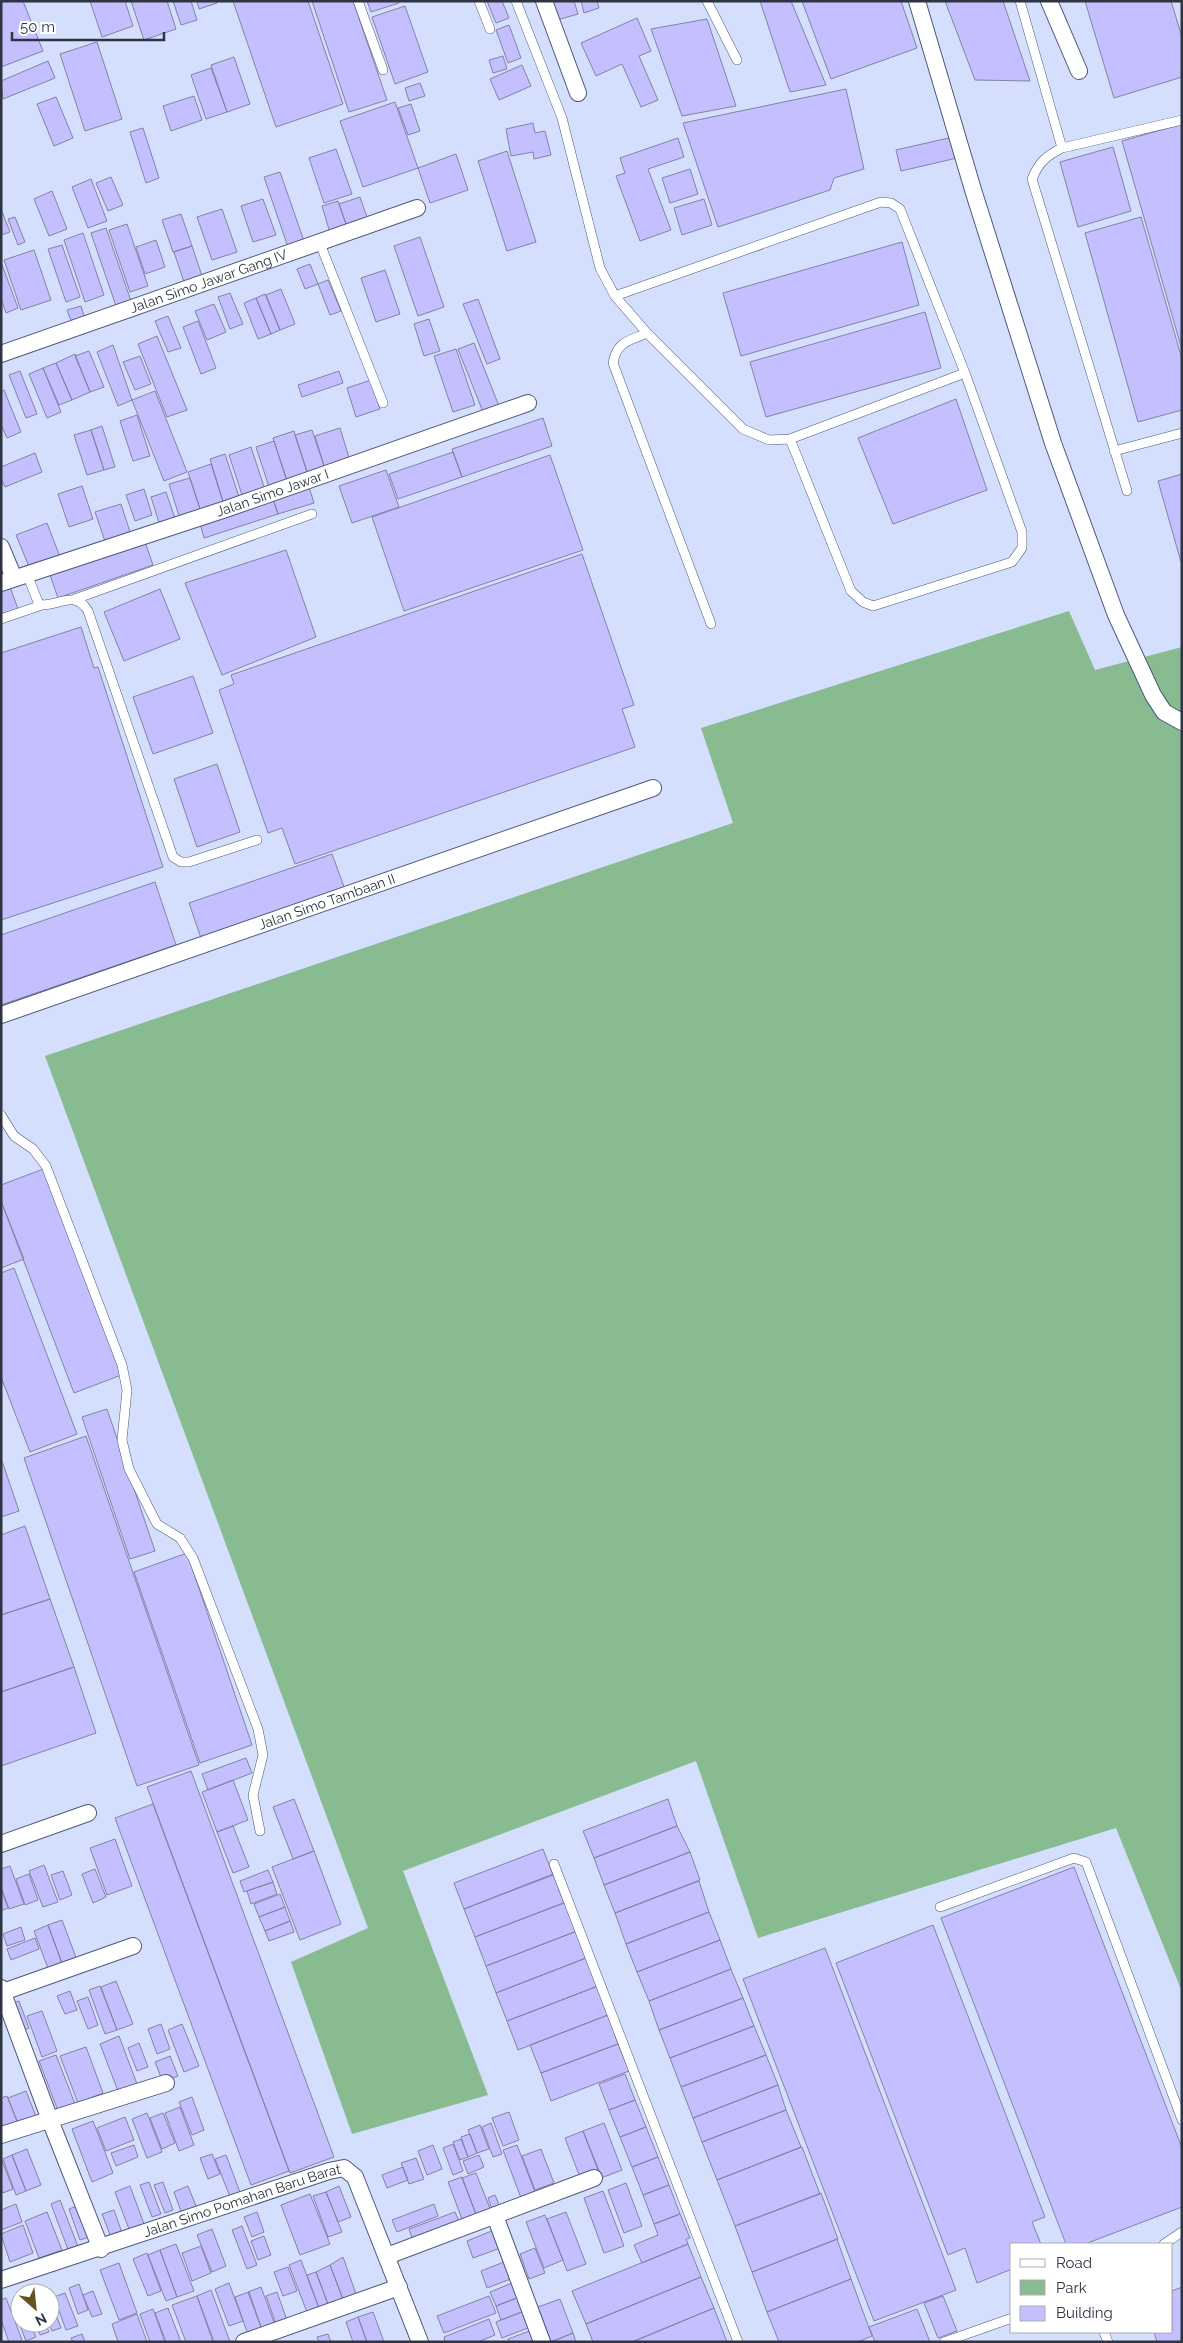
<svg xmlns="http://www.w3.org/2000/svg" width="1183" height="2343" viewBox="0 0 1183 2343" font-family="Raleway,sans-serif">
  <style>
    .green { fill: #88bb8f }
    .building { fill: #c4bffe; stroke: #8482a5 }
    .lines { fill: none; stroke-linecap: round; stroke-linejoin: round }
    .service-casing { stroke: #4d5978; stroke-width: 10 }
    .minor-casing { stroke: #4d5978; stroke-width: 18 }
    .service { stroke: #fff; stroke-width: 9 }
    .minor { stroke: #fff; stroke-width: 16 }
    .labels { text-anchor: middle; stroke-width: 4; stroke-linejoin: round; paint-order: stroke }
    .street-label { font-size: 14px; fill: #2e3442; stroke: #fff }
  </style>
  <rect width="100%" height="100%" fill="#d3dffc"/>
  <path class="green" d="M1069,611L1095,670L1182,647V1992L1116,1828L758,1938L696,1761L403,1871L488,2095L352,2134L291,1962L368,1928L45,1056L733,823L701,728Z"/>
  <path class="building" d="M1,1H23L43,51L1,67Z
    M90,1H125L133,26L102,37Z
    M131,1H167L176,29L144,40Z
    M173,1H191L197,20L181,25Z
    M197,1H216L217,3L199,9Z
    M233,1H308L343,104L276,127Z
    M312,1H353L387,100L349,112Z
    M367,1H398L399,3L371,12Z
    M487,1H502L509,18L496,23Z
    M551,1H574L578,14L557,20Z
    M581,1H597L599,8L584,13Z
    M760,1H791L826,85L790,92Z
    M802,1H901L917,48L831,79Z
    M945,1H1003L1030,81L975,80Z
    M1085,1H1171L1182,37V77L1114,98Z
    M405,6L428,72L395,84L372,17Z
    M637,18L651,51L639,56L658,100L641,107L622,64L596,76L581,43Z
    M707,19L736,106L682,116L651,29Z
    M509,25L521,58L508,63L496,30Z
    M97,42L122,119L85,131L60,54Z
    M503,56L507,69L493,73L489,60Z
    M234,57L250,104L227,112L211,65Z
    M48,61L55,78L3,99L1,81Z
    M522,65L531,86L499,100L490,79Z
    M211,68L227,112L206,119L191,75Z
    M420,83L425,96L409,101L405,88Z
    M846,89L864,169L834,178L830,190L718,227L683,123Z
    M194,96L202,120L171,131L163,106Z
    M56,97L73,138L54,146L37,104Z
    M395,102L418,168L363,187L340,121Z
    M411,104L420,131L408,135L398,108Z
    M533,123L535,133L545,131L551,155L534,159L533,152L511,156L506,129Z
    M1182,124V350L1122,141Z
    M143,128L159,178L146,183L130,132Z
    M953,137L957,158L901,171L896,150Z
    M678,138L684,157L648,169L671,230L640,241L616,176L625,173L620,158Z
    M1113,147L1131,211L1078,227L1060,162Z
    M336,149L352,194L324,203L309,158Z
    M507,151L536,242L507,251L478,161Z
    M456,154L468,190L430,203L418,168Z
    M690,169L698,194L670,203L662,178Z
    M280,172L305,244L289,250L264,177Z
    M111,177L123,205L108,211L96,183Z
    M91,179L107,221L88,228L72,187Z
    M52,191L67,229L49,236L34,199Z
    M360,197L369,223L348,230L339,204Z
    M263,199L276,235L253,242L241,206Z
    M704,199L712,225L682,235L674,208Z
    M338,201L348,230L331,236L322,206Z
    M1,209L10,232L1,235Z
    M222,209L237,252L212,260L197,217Z
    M181,214L192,246L173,252L162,220Z
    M15,217L25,242L18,245L8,219Z
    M1141,217L1182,359V410L1138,422L1085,233Z
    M127,224L148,286L130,292L109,230Z
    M106,228L131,301L116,306L91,233Z
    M83,233L104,295L85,302L64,240Z
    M420,237L444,307L418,316L394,246Z
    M156,240L165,267L145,274L136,247Z
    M902,242L919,305L741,356L723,293Z
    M62,245L80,297L66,302L48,249Z
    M192,246L203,279L185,285L174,252Z
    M34,250L51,300L21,310L4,260Z
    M1,262L18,308L6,313L1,299Z
    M310,264L318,284L305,289L297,269Z
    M385,270L400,314L376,322L361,278Z
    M328,280L341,311L330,315L318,284Z
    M281,289L295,324L280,330L266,295Z
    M230,293L243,324L230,329L218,297Z
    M265,294L280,330L271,334L256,298Z
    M256,298L271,334L258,339L244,303Z
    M478,299L500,359L487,364L463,304Z
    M214,304L226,332L207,340L195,311Z
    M81,306L86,322L73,326L67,310Z
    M925,312L941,368L766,417L750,362Z
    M168,316L181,348L168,352L155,321Z
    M429,319L440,351L424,356L414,324Z
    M198,321L216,368L201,374L183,327Z
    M157,336L187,410L167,417L138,344Z
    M474,343L501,411L485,417L458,349Z
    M113,345L132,400L118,406L97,352Z
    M456,349L475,405L453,412L434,356Z
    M89,351L104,387L90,392L75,356Z
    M75,354L90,392L72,400L56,363Z
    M140,356L151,384L135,390L123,362Z
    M56,363L72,400L59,405L43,368Z
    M43,368L61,412L47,418L29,374Z
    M20,371L37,414L26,418L9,375Z
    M339,371L343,383L302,397L298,385Z
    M371,380L380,409L356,417L347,388Z
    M4,390L21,432L7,438L1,425V391Z
    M155,391L187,472L164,481L132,400Z
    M956,399L987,490L893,524L858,438Z
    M137,415L150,456L133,461L120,421Z
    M543,418L552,446L462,477L452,449Z
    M102,426L115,467L104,470L91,430Z
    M340,428L350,461L325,469L315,436Z
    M91,430L104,470L87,475L74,435Z
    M312,430L325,469L308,475L295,435Z
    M294,431L308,475L287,481L273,438Z
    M274,441L287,481L269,487L256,447Z
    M251,447L265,490L243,498L229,455Z
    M453,452L462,477L398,499L389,474Z
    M35,453L42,472L5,487L1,478V467Z
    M225,454L241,503L225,508L210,459Z
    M550,455L583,550L404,611L372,517Z
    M211,464L225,508L202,515L188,472Z
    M386,470L399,507L352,523L339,486Z
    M1182,474V562H1181L1158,481Z
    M190,478L202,515L181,522L169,484Z
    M82,486L93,519L69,527L58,494Z
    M309,487L314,503L278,514L273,499Z
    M144,489L152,515L135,521L126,495Z
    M166,492L176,521L160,526L151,497Z
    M273,499L278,514L204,538L200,523Z
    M121,504L131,535L106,544L95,512Z
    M47,523L60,557L30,569L16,535Z
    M144,539L153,565L58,598L49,572Z
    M286,550L316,637L222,675L185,583Z
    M582,554L634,705L622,709L635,747L295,864L282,828L268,833L219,690L234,684L231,675Z
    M10,587L18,609L1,614V590Z
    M160,589L180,639L124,661L104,612Z
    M81,627L94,668L98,667L163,867L1,920V653Z
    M193,676L213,733L153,754L133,697Z
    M217,764L240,832L197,847L174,779Z
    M332,854L347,895L203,944L189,903Z
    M155,882L176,945L1,1005V935Z
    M46,1168L124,1374L74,1393L1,1201V1185Z
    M1,1201L24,1259L1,1268Z
    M14,1268L77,1434L30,1452L1,1377V1273Z
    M107,1409L155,1551L130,1559L82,1417Z
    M86,1436L199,1765L137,1786L24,1458Z
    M1,1458L19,1511L1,1517Z
    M25,1526L50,1599L1,1615V1535Z
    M187,1553L252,1745L200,1763L134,1572Z
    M50,1599L74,1667L1,1692V1615Z
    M74,1667L96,1733L1,1766V1692Z
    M246,1758L252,1773L208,1790L202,1774Z
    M191,1771L334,2157L290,2173L147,1787Z
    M233,1780L248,1820L217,1832L202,1792Z
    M294,1799L314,1851L293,1859L273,1807Z
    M668,1799L677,1826L594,1858L583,1831Z
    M153,1804L289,2171L251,2185L115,1818Z
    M233,1826L249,1867L233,1873L217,1832Z
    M677,1826L690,1852L604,1885L594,1858Z
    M115,1839L132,1886L107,1895L90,1848Z
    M543,1849L553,1875L464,1909L454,1883Z
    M314,1851L341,1924L300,1940L272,1867Z
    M690,1852L700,1880L615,1913L604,1885Z
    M44,1865L58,1902L43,1907L29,1871Z
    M10,1866L24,1904L9,1909L1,1887V1869Z
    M1074,1867L1182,2148V2207L1085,2244H1066L941,1918Z
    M95,1869L106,1897L93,1903L82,1874Z
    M268,1870L273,1882L244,1892L240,1881Z
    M63,1871L72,1895L60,1900L51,1875Z
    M29,1874L38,1900L25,1905L16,1879Z
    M553,1874L564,1903L475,1937L464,1909Z
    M699,1881L709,1912L626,1944L615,1913Z
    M273,1882L277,1894L251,1904L247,1891Z
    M1,1889L8,1908L1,1911Z
    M280,1894L285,1907L259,1917L254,1904Z
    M566,1902L577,1931L486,1966L475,1937Z
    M285,1907L290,1921L265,1931L259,1917Z
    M709,1912L720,1940L637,1972L626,1944Z
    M62,1920L78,1963L64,1969L48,1925Z
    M290,1921L294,1932L269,1941L265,1931Z
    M48,1925L63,1966L49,1971L34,1931Z
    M933,1925L1045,2217L1032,2222L1041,2244H1012V2269L977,2283L965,2248L948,2255L836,1963Z
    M21,1927L25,1940L7,1946L3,1934Z
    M577,1931L586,1958L496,1993L486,1966Z
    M35,1938L39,1949L11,1960L7,1949Z
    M720,1940L731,1969L649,2001L637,1972Z
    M825,1948L956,2290L874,2321L743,1979Z
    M586,1958L598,1986L507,2021L496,1993Z
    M731,1969L743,1998L659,2030L649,2001Z
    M116,1981L133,2024L117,2030L101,1987Z
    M100,1986L117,2030L105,2034L89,1990Z
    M598,1986L608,2015L518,2050L507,2021Z
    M70,1991L77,2010L65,2014L57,1996Z
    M88,1997L98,2025L88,2029L77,2001Z
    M743,1998L754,2026L670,2058L659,2030Z
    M19,2001L29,2028L20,2032L10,2004Z
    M42,2011L57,2051L42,2057L27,2016Z
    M608,2015L618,2044L541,2073L530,2045Z
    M161,2024L170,2049L157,2054L148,2029Z
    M182,2024L199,2066L184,2072L168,2030Z
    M754,2026L766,2055L681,2087L670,2058Z
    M119,2036L137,2084L118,2091L100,2044Z
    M139,2043L148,2067L137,2071L128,2048Z
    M618,2044L629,2071L551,2101L541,2073Z
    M86,2047L103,2093L78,2103L60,2056Z
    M56,2055L77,2109L60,2116L39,2061Z
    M766,2055L778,2085L693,2118L681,2087Z
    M170,2056L178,2076L163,2082L155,2062Z
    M625,2074L635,2100L609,2110L599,2084Z
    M778,2085L786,2110L702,2142L693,2118Z
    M26,2091L37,2119L19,2126L8,2098Z
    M7,2096L19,2126L1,2132V2098Z
    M192,2097L204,2130L192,2135L179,2102Z
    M635,2100L646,2127L620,2137L609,2110Z
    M180,2107L194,2145L179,2151L165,2113Z
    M786,2110L801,2147L717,2180L702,2142Z
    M509,2112L519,2140L503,2146L492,2118Z
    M147,2113L162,2152L147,2158L132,2119Z
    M163,2113L175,2143L162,2149L150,2118Z
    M125,2117L134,2140L106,2151L97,2128Z
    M93,2121L113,2173L92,2182L72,2129Z
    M491,2123L502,2154L493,2157L482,2127Z
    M604,2123L622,2170L601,2178L583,2131Z
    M480,2125L489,2149L477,2153L468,2130Z
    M646,2127L658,2157L632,2167L620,2137Z
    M583,2131L600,2173L581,2180L565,2138Z
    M470,2134L477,2153L468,2157L461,2137Z
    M461,2139L468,2157L460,2160L453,2142Z
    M453,2144L463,2171L453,2175L443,2148Z
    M134,2145L138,2157L116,2166L111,2153Z
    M433,2145L442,2169L427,2175L418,2151Z
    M517,2145L535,2192L521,2198L503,2150Z
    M802,2147L820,2194L735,2226L717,2180Z
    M27,2149L41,2185L26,2191L12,2155Z
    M541,2149L554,2183L535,2190L522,2156Z
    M212,2154L220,2174L208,2179L200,2158Z
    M12,2155L26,2191L16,2195L3,2159Z
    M226,2155L241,2195L231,2199L215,2159Z
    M479,2155L484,2167L468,2174L463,2161Z
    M658,2157L669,2185L643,2195L632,2167Z
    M1,2158L13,2189L3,2193L1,2189Z
    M416,2158L424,2179L409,2184L401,2163Z
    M403,2167L408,2180L387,2188L382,2175Z
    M476,2173L493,2216L479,2222L462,2178Z
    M462,2177L479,2222L465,2227L448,2182Z
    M149,2182L161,2214L152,2217L140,2185Z
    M163,2182L173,2210L165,2213L154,2185Z
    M626,2183L642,2226L624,2233L608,2190Z
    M669,2185L680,2214L654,2224L643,2195Z
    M130,2186L144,2224L129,2229L115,2192Z
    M188,2186L198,2211L183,2217L174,2192Z
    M339,2186L351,2217L338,2222L326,2192Z
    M603,2191L624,2246L604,2253L584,2198Z
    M326,2192L342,2232L328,2237L313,2196Z
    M821,2193L838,2239L752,2272L735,2226Z
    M310,2194L330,2244L300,2255L281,2205Z
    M495,2195L502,2212L494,2215L488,2198Z
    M60,2200L79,2249L69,2252L51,2204Z
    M16,2204L22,2222L1,2230V2210Z
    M434,2204L438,2216L397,2232L392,2220Z
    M77,2206L89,2237L80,2240L69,2209Z
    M114,2210L122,2233L111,2237L102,2214Z
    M47,2212L62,2250L39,2258L25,2221Z
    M257,2212L264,2232L252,2237L244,2217Z
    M455,2212L461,2226L414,2243L409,2229Z
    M566,2212L586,2264L567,2271L547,2219Z
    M680,2214L690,2238L686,2239L688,2244L642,2263L634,2245L658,2235L654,2224Z
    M545,2215L563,2260L544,2268L526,2222Z
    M23,2225L33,2253L10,2262L1,2234Z
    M242,2226L257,2265L247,2269L232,2230Z
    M499,2228L506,2246L473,2258L467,2241Z
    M212,2229L226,2266L212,2272L197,2235Z
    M264,2236L271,2255L258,2260L251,2241Z
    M837,2239L851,2279L767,2312L752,2272Z
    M176,2244L194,2291L177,2297L160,2250Z
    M688,2244L701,2277L586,2324L572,2291Z
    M201,2246L211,2273L192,2281L182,2253Z
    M535,2248L545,2273L529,2279L520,2254Z
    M160,2250L177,2297L166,2301L148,2255Z
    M147,2253L161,2291L148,2296L133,2259Z
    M343,2257L357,2297L344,2302L330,2265Z
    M301,2260L320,2311L308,2315L289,2265Z
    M509,2260L516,2277L487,2288L481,2271Z
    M119,2263L137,2313L119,2320L100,2270Z
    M330,2265L344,2302L329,2307L316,2272Z
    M288,2267L297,2291L283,2296L274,2272Z
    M316,2272L329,2307L320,2311L307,2275Z
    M701,2277L714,2308L632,2342H593L586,2324Z
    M851,2279L872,2336L858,2342H779L767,2312Z
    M517,2281L522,2296L496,2306L490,2292Z
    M229,2283L243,2321L229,2326L215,2289Z
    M79,2284L88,2310L78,2314L69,2288Z
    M261,2287L275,2325L262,2330L248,2292Z
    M1182,2287V2342H1157L1154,2332H1172V2291Z
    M211,2290L230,2342H214L197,2296Z
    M93,2291L102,2314L92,2317L83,2295Z
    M249,2292L262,2330L248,2335L235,2297Z
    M277,2292L287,2320L276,2324L266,2296Z
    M65,2293L78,2326L66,2330L54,2297Z
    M197,2296L213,2342H186L172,2305Z
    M489,2296L496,2313L444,2333L437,2316Z
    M522,2296L527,2310L501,2320L496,2306Z
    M943,2296L957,2331L938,2338L924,2303Z
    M6,2298L22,2340L19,2342H9L1,2320V2300Z
    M50,2299L61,2328L52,2331L49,2323Z
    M560,2299L573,2333L551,2342L538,2307Z
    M20,2304V2323H30L36,2337L26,2341L13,2307Z
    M168,2308L181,2342H166L155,2313Z
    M714,2308L727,2342H632Z
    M153,2309L165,2342H150L140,2314Z
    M917,2309L930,2342H875L869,2327Z
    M527,2310L533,2326L502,2338L496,2322Z
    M373,2312L384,2342H367L358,2317Z
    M137,2314L147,2342H118L112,2324Z
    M358,2317L367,2342H353L346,2322Z
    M489,2319L495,2335L478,2342H445L444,2337Z
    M35,2323H45L49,2332L40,2335Z
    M535,2329L540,2342H509L508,2339Z
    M573,2333L576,2342H551Z
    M82,2334L85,2342H73L71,2338Z
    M328,2334L331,2342H319L317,2337Z"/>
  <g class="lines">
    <defs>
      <path id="service" d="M358,1L383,70
        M479,1L490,29
        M516,1L562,118L600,268L615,296L647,333L743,429L769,440L790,439L851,591L863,602L873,606L1012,562L1022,548V532L965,373L900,209L891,203L881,202L615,296
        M707,1L737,60
        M1020,1L1062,148
        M319,241L383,403
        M647,333C629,341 617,341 613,363L711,624
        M790,439L965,373
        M1114,451L1182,433
        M1127,491L1032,179C1039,162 1046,156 1062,148L1182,120
        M27,574L38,602L42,605C61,605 75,590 88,611L173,857L181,862H189L257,840
        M75,599L312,514
        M1,619L42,605
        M1,1115L14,1136L33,1149L46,1166L122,1365L127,1390L122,1440L129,1469L157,1524L180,1538L193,1558L258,1729L263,1755L253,1795L260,1831
        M554,1864L738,2342
        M940,1907L1074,1858L1086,1862L1182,2120
        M1164,2244L1182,2232
        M1104,2332L1108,2342
        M944,2342L1012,2318"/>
      <g id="minor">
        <path d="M544,1L578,93"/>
        <path d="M917,1L974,193L1053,443L1116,615L1153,695L1164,712L1182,722"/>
        <path d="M1049,1L1079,71"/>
        <path id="s1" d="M1,354L417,208"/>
        <path d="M1,547L14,578"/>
        <path id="s2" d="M1,583L226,509L528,403"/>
        <path id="s3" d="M1,1015L653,788"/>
        <path d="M1,1844L88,1813"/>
        <path d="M1,1988L50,2120L101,2249"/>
        <path d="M3,1992L133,1946"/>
        <path d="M1,2135L166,2083"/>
        <path d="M495,2216L542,2342"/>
        <path d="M387,2256L594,2178"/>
        <path id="s4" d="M1,2280L329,2171L344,2168L355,2177L420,2342"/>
        <path d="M244,2342L399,2287"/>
      </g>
    </defs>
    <use href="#service" class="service-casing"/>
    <use href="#minor" class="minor-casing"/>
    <use href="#service" class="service"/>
    <use href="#minor" class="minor"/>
  </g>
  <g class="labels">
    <g class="street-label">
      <text dy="5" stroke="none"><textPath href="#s1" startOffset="220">Jalan Simo Jawar Gang IV</textPath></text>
      <text dy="5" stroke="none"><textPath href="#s2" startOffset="286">Jalan Simo Jawar I</textPath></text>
      <text dy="5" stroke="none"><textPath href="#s3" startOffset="345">Jalan Simo Tambaan II</textPath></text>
      <text dy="5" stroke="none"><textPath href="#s4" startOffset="254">Jalan Simo Pomahan Baru Barat</textPath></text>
    </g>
  </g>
  <rect width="1183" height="2343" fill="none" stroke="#2e3442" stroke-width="5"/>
  <rect x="1010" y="2243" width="162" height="90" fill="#ffffff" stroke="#abaeb3"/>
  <rect x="1020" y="2259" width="25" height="8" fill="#ffffff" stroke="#abaeb3"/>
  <text x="1056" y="2268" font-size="15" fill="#2e3442">Road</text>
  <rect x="1020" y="2280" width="25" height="15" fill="#88bb8f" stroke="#abaeb3"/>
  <text x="1056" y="2293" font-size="15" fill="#2e3442">Park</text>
  <rect x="1020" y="2306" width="25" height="15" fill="#c4bffe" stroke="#abaeb3"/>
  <text x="1056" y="2318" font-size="15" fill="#2e3442">Building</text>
  <g transform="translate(35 2308) rotate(153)"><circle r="24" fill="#ffffff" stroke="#abaeb3"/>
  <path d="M0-4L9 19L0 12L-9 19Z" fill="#675322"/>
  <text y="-8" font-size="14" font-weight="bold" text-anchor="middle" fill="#2e3442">N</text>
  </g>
  <path d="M12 32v8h152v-8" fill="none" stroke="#2e3442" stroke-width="2.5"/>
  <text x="20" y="32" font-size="15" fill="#2e3442" stroke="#ffffff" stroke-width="4" paint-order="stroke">50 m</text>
</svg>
